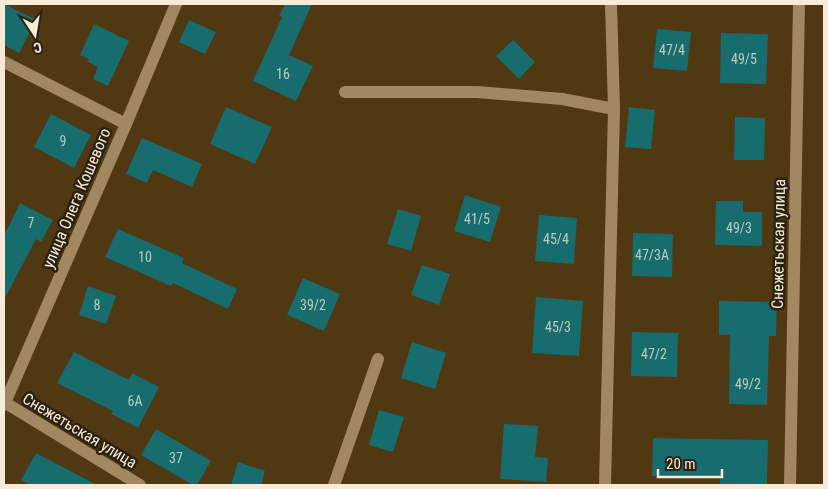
<svg xmlns="http://www.w3.org/2000/svg" width="828" height="489" viewBox="0 0 828 489" font-family="'Roboto Condensed',sans-serif">
  <style>
    .building { fill: #176c6e }
    .lines { fill: none; stroke-linecap: round; stroke-linejoin: round }
    .minor { stroke: #a18861; stroke-width: 12 }
    .labels { text-anchor: middle; stroke-width: 5; stroke-linejoin: round; paint-order: stroke }
    .number-label { font-size: 14px; fill: #c0cabc }
    .street-label { font-size: 16px; fill: #f8ead6; stroke: #2c2212 }
  </style>
  <rect width="100%" height="100%" fill="#4f3812"/>
  <path class="building" d="M4,4L36,20L19,53L4,45Z
    M285,4H312L289,55L313,66L296,101L253,81L282,17L279,16Z
    M189,20L216,32L205,54L179,42Z
    M94,24L129,41L108,86L93,79L98,67L88,62L89,59L80,55Z
    M657,29L691,32L687,71L653,68Z
    M721,33L768,34L766,84L720,83Z
    M513,40L535,62L519,79L496,56Z
    M226,107L272,127L255,164L210,144Z
    M629,107L655,110L651,149L625,147Z
    M51,114L91,135L74,168L34,147Z
    M735,117L765,118L764,160H734Z
    M142,138L202,164L192,187L153,170L147,183L126,174Z
    M465,195L501,207L490,242L454,231Z
    M716,201H743V212H762V246L715,245Z
    M20,203L53,220L41,242L36,239L4,300V236Z
    M398,209L421,216L411,251L387,244Z
    M539,215L577,218L574,264L535,261Z
    M118,229L184,258L182,263L237,289L228,309L173,283L171,286L105,257Z
    M633,233L673,234L672,277L632,276Z
    M422,265L450,274L439,305L411,295Z
    M303,278L340,294L324,331L287,315Z
    M88,286L116,296L106,324L79,315Z
    M536,297L583,301L579,356L532,353Z
    M719,301L777,302L776,336H769L767,405L729,404L730,335H719Z
    M632,332L678,333L677,377L631,376Z
    M412,342L446,353L435,389L401,378Z
    M74,352L129,380L132,373L159,387L138,428L111,414L113,411L57,383Z
    M379,410L404,417L393,452L369,445Z
    M504,424L538,426L535,457L548,458L546,482L500,479Z
    M156,429L211,461L197,485H193L141,455Z
    M653,438L768,440L767,485H720V478L652,476Z
    M36,453L97,485H31L21,480Z
    M238,462L265,471L261,485H231Z"/>
  <g class="lines">
    <path class="minor" d="M4,62L126,124
      M345,92H477L562,99L614,109
      M4,402L140,485
      M4,405L126,124L176,4
      M334,485L378,359
      M605,485L614,109L611,4
      M790,485L799,4"/>
  </g>
  <g class="labels">
    <g class="number-label">
      <text x="672" y="55">47/4</text>
      <text x="744" y="64">49/5</text>
      <text x="283" y="79">16</text>
      <text x="63" y="146">9</text>
      <text x="477" y="224">41/5</text>
      <text x="31" y="228">7</text>
      <text x="739" y="233">49/3</text>
      <text x="556" y="244">45/4</text>
      <text x="652" y="260">47/3А</text>
      <text x="145" y="262">10</text>
      <text x="97" y="310">8</text>
      <text x="313" y="310">39/2</text>
      <text x="558" y="332">45/3</text>
      <text x="654" y="359">47/2</text>
      <text x="748" y="389">49/2</text>
      <text x="135" y="406">6А</text>
      <text x="176" y="463">37</text>
    </g>
    <g class="street-label">
      <text transform="translate(76 198) rotate(-67)" y="6">улица Олега Кошевого</text>
      <text transform="translate(778 244) rotate(-89)" y="6">Снежетьская улица</text>
      <text transform="translate(80 430) rotate(31)" y="6">Снежетьская улица</text>
    </g>
  </g>
  <rect width="828" height="489" fill="none" stroke="#f8ead6" stroke-width="10"/>
  <g transform="translate(35 35) rotate(168)" stroke="#2c2212" stroke-width="4" paint-order="stroke">
  <path d="M0-4L9 19L0 12L-9 19Z" fill="#f8ead6"/>
  <text y="-8" font-size="14" font-weight="bold" text-anchor="middle" fill="#f8ead6">С</text>
  </g>
  <path d="M658 469v8h64v-8" fill="none" stroke="#f8ead6" stroke-width="2.5"/>
  <text x="666" y="469" font-size="15" fill="#f8ead6" stroke="#2c2212" stroke-width="4" paint-order="stroke">20 m</text>
</svg>
